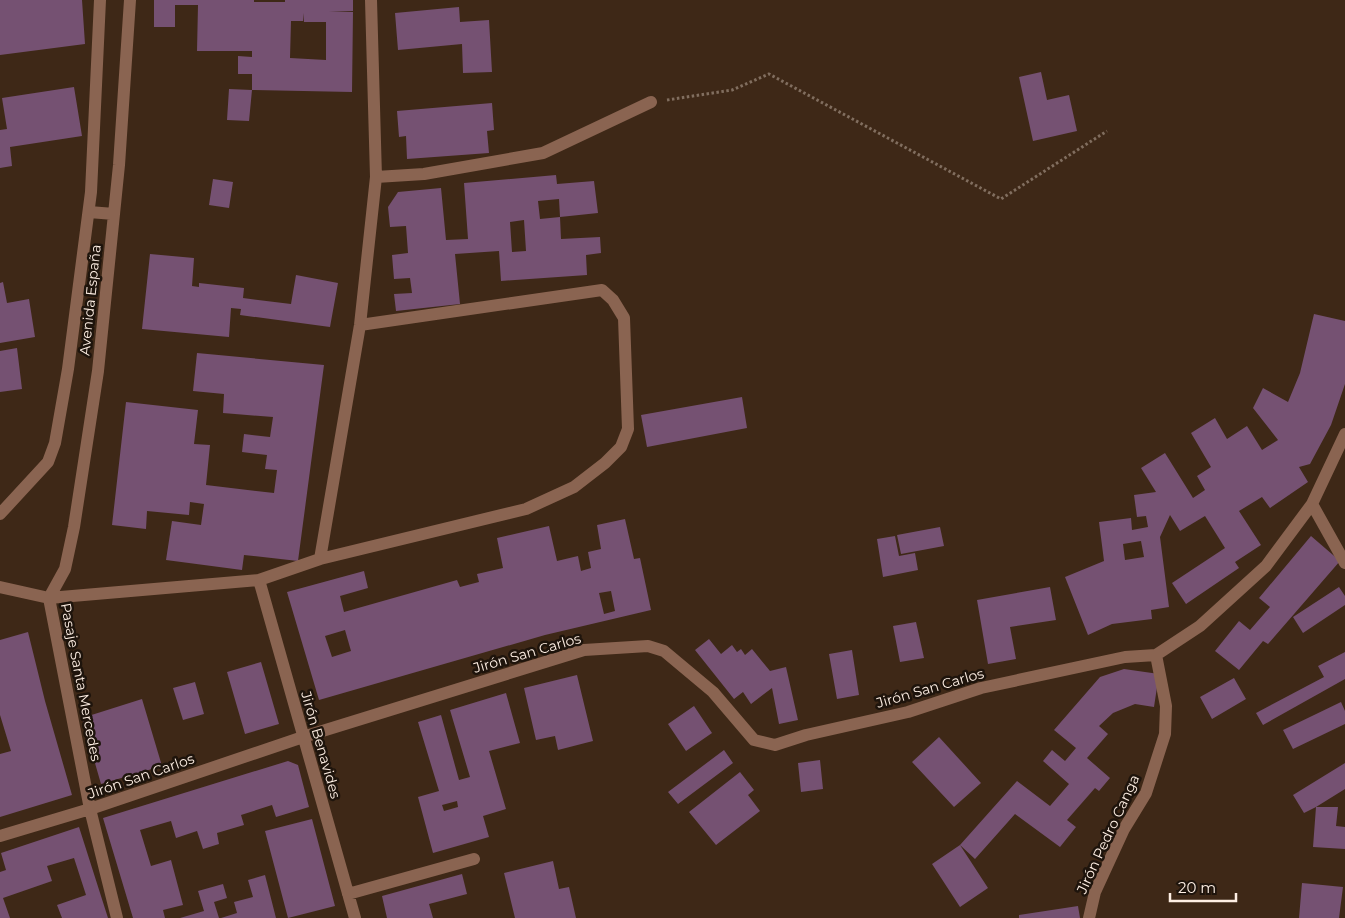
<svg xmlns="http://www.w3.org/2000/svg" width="1345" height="918" viewBox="0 0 1345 918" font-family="Montserrat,sans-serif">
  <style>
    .building { fill: #755172; fill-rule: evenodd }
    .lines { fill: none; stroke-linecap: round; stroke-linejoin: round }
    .path { stroke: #816e5f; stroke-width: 3; stroke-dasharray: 2.5 2.5; stroke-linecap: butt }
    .minor { stroke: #8a6451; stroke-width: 12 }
    .labels { text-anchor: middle; stroke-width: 5; stroke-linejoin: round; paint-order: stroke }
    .street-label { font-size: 14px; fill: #feefe4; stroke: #1e140c }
  </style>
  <rect width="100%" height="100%" fill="#3e2817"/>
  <path class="building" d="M0,0H82L85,44L0,55Z
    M154,0H254V2H285V0H353V11H329L353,12L352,92L252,90L249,121L227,120L229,89L252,90V74H238V56L252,57V51H197L198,5H175V27H154ZM303,13L304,22H326V60L290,58L291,21H303Z
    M459,7L460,22L489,20L492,72L463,73L462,44L398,50L395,13Z
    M1041,72L1047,100L1069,95L1077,131L1033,141L1019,77Z
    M74,87L82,136L10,147L12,166L0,168V130L7,129L2,98Z
    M492,103L494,130L487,131L489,153L407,159L406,136L399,137L397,111Z
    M556,175L557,184L594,181L598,213L560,217L561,239L600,237L601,253L586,255L587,275L501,281L499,251L455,254L460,304L396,311L394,294L412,293L410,278L394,279L392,255L408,253L406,226L390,227L388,207L398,192L441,188L446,240L468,239L464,183ZM559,199L560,217L540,219L538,201ZM524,220L526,251L512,252L510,222Z
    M213,179L233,182L229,208L209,205Z
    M150,254L194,258L192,286L199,287V283L244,288L243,298L291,304L296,275L338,283L330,327L240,315L241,309L231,308L229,337L142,329Z
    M3,282L7,303L29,299L35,337L0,343V283Z
    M1314,314L1345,321V384L1331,425L1310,464L1299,467L1308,482L1270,508L1262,497L1239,511L1261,545L1235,562L1239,568L1186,604L1172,583L1225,548L1205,516L1180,531L1170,515L1160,537L1169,607L1151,610L1152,619L1112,624L1088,635L1065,577L1104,561L1099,522L1131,518L1132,530L1148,527L1146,516L1137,517L1134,495L1156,492L1141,468L1165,453L1193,498L1205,490L1197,476L1211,467L1191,433L1215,418L1227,439L1247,426L1262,450L1278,440L1253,408L1263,388L1288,402L1300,373ZM1141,541L1144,557L1125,560L1123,544Z
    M17,348L22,389L0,392V351Z
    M197,353L324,365L298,561L244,555L242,570L166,560L172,521L201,525L204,504L190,502L189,515L147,511L146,529L112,525L126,402L198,410L194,444L210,445L206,485L274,493L277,470L265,469L267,455L242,452L244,434L270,437L273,417L223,413L224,394L193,391Z
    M742,397L747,428L647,447L641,415Z
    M625,519L634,559L640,558L651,610L545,635L319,700L287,592L364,571L368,588L340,596L344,612L457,580L460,587L479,582L477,574L503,568L497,538L549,526L557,561L578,556L581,571L591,568L588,552L601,549L597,525ZM611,591L615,611L604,614L599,593ZM345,630L351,651L332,657L325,636Z
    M940,527L944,546L901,554L897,535Z
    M895,536L899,556L915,553L918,570L883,577L877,539Z
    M1311,536L1340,561L1268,644L1263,641L1239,670L1215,651L1239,621L1250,630L1270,607L1259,598Z
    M1050,587L1056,620L1010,627L1016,659L988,664L977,600Z
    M1339,587L1345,596V605L1303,633L1293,617Z
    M916,622L924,658L900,662L893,626Z
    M28,632L45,701L72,795L0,817V754L11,751L0,715V640Z
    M709,639L721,654L732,645L737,652L741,649L745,655L752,649L770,671L786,667L798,720L779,724L772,688L751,704L743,692L734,699L695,650Z
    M852,650L859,695L837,699L829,654Z
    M1345,652V679L1263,725L1256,713L1324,677L1318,666Z
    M261,662L279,724L245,734L227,672Z
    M1124,669L1159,674L1154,707L1135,704L1113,713L1099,726L1108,734L1087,758L1110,778L1099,791L1095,788L1067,820L1076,827L1060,847L1015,814L975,859L960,845L1017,781L1050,806L1069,784L1043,761L1052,750L1065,761L1076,748L1054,730L1100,677Z
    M577,675L593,741L558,750L555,736L536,740L524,688Z
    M1234,678L1246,699L1212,719L1200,697Z
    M195,682L204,714L183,720L173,688Z
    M506,693L520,743L489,751L506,809L483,816L489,837L433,853L418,797L439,791L418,722L441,715L459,780L470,777L450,710ZM457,801L458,807L444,811L442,805Z
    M142,699L162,766L101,784L82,718Z
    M1341,702L1345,711V724L1293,749L1283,730Z
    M694,706L712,733L686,751L668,724Z
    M939,737L981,783L954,807L912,762Z
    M724,750L733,763L678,804L668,792Z
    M820,760L823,789L801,792L798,763Z
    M288,761L298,765L309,807L276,817L272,805L241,815L244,825L217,833L219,844L203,849L197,831L176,838L171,821L140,830L151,866L171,860L183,905L163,910L165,918H133L103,818Z
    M1345,763V789L1316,807H1338L1336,826L1345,827V849L1313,847L1316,807L1304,813L1293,795Z
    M740,772L754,790L748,795L760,811L716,845L689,812Z
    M312,819L335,906L288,918L265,831Z
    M79,827L108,918H62L57,905L86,895L74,858L47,866L52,881L3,898L10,918H0V872L6,870L1,853Z
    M960,845L988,888L960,907L932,864Z
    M553,861L559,889L569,887L576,918H515L504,873Z
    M462,874L467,894L429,904L433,918H387L382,896Z
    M265,875L276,918H221L237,913L234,902L253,897L248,880Z
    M1302,883L1343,887L1339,918H1299Z
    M223,884L227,898L214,902L219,918H180L204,911L198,891Z
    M1078,906L1080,918H1019V915Z"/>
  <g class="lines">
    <path class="path" d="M667,100L732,90L769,74L1001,199L1107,131"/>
    <path class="minor" d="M376,177L424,174L543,153L651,102
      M89,212L114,214
      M1312,504L1345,563
      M0,514L48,462L55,443L68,369L91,192L100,0
      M320,559L526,509L574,487L605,463L621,447L628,429L624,318L613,300L602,290L360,325
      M259,580L355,918
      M0,587L49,598L259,580L320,559L360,325L376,177L371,0
      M0,836L90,809L303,737L584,650L648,646L664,651L713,692L754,740L775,745L806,735L908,712L981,688L1125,657L1156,655
      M348,894L474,859
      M117,918L90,809L49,598L65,569L74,527L98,371L119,165L130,0
      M1089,918L1095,892L1124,829L1146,793L1165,734L1166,706L1156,655L1200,626L1266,566L1312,504L1345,434"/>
  </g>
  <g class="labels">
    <g class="street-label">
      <text transform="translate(90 300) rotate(-84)" y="5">Avenida España</text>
      <text transform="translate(527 653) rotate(-16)" y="5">Jirón San Carlos</text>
      <text transform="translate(81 682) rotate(79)" y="5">Pasaje Santa Mercedes</text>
      <text transform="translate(930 688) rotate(-16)" y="5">Jirón San Carlos</text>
      <text transform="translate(321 745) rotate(74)" y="5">Jirón Benavides</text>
      <text transform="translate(141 776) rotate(-19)" y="5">Jirón San Carlos</text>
      <text transform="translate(1108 834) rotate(-65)" y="5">Jirón Pedro Canga</text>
    </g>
  </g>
  <path d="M1170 893v8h66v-8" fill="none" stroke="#feefe4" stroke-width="2.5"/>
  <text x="1178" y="893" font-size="15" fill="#feefe4" stroke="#1e140c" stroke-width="4" paint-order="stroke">20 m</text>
</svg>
